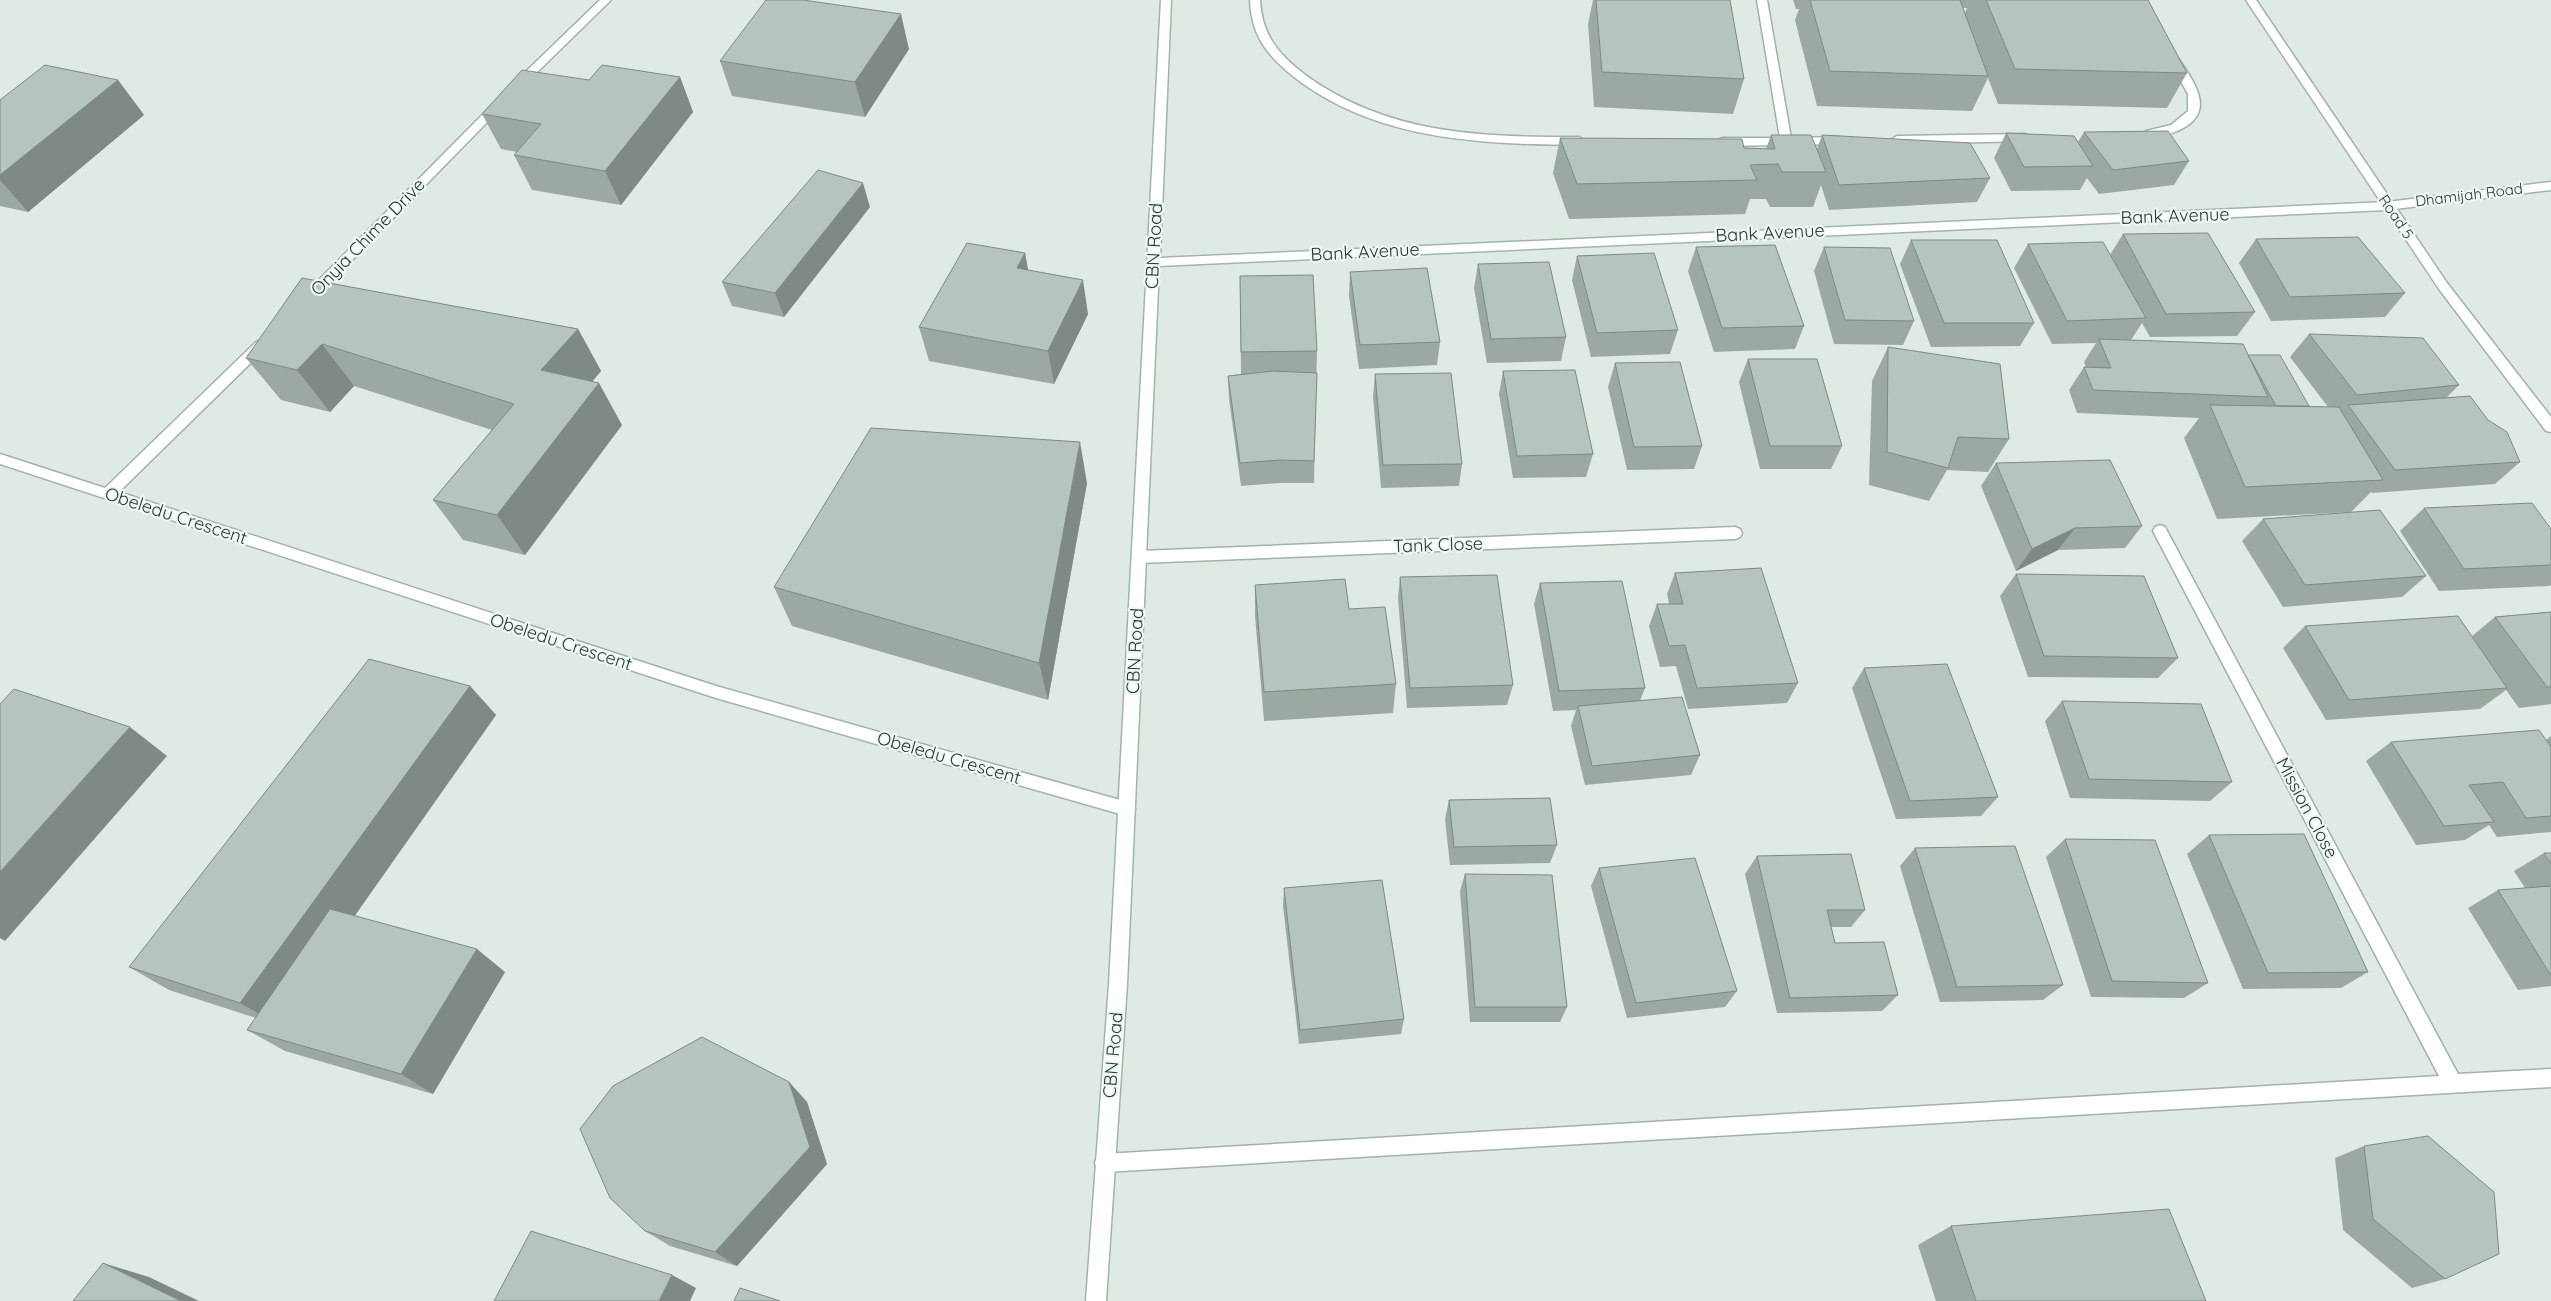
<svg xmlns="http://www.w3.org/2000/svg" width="2551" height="1301" viewBox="0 0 2551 1301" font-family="Quicksand,sans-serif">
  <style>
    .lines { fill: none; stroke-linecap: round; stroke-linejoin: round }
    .street-casing { stroke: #a2b1ac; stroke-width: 3 }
    .secondary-casing { stroke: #9fb5ad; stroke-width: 3 }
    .street { fill: #fff; fill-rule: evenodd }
    .secondary { fill: #fff; fill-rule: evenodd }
    .wall { fill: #9ca9a3; fill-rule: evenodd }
    .shaded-wall { fill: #7f8985 }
    .building { fill: #b5c4be; stroke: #7f8985 }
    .labels { text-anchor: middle; stroke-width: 4.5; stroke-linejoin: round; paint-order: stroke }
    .far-street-label { font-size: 15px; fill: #213932; stroke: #eff7f3 }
    .street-label { font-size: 18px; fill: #213932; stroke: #eff7f3 }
  </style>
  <rect width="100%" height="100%" fill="#dfeae5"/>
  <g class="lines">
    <defs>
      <path id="street" d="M600,0H611L522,87H514V83Z
        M1250,0H1260C1262,37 1280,56 1308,77C1390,135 1482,137 1579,137L1585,141L1579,145C1483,144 1383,141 1302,83C1272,61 1251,39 1250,0Z
        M1757,0H1767L1791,138L1839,137L1843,138V144L1722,146L1716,142L1722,138H1780Z
        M2246,0H2256L2447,283L2551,417V432L2546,431L2439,289Z
        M2174,57L2178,58C2195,83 2218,114 2177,131C2168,135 2155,139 2146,137V131L2171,125L2188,111V94L2169,60Z
        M498,102L502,103V107L313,300H305L303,297L305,294L494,103Z
        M2024,134L2028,135V141L1897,144L1891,140L1897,136Z
        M261,340L266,342L267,345L266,348L119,492L716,686L1127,802L1133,804L1135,809L1133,814L1127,816L716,698L0,464V454L105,488L256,342Z
        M2160,525L2165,527L2458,1074L2551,1069V1087L1104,1172L1097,1170L1095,1163L1097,1156L1104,1154L2439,1076L2153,531L2155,527Z
        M1735,527L1740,529L1742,533L1740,537L1735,539L1140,563L1135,561L1133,557L1135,553L1140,551Z"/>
      <path id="secondary" d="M1161,0H1171L1160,258L2387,202L2551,182V190L2387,210L1159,266L1127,984L1106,1301H1086L1109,984Z"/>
    </defs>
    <use href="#street" class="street-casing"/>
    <use href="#secondary" class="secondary-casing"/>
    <use href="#street" class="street"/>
    <use href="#secondary" class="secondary"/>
  </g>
  <path class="wall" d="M1593,0H1730L1744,79L1733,114L1594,107L1588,24Z
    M1793,0H2148L2187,73L2167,108L1998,104L1988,78L1972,111L1817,106L1795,20L1799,9H1796ZM1963,8H1967L1965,13Z
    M909,49L865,117L732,96L720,61Z
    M680,77L693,112L621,205L532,190L514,155L517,152L501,149L482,114L589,80Z
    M118,80L144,115L28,212L0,206V100Z
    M2084,132L2189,161L2174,185L2099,194L2087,178L2080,190L2011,191L1994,158L2006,133L2078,142Z
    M1771,135L1817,149L1822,135L1990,178L1977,202L1829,210L1821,185L1813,207H1770L1766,199H1750L1745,214L1569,219L1553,173L1560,138L1766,149Z
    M870,207L784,317L732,306L722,282Z
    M2123,234L2255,312L2237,336L2150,337L2142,323L2131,340L2248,355L2309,406L2328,407L2290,357L2309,334L2459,385L2446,398L2520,462L2495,484L2372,493L2371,492L2351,512L2217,519L2184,438L2199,418L2077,413L2069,390L2084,367H2086L2084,362L2096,343L2052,344L2014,268L2028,244L2110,255Z
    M2256,239L2405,293L2385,317L2271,321L2239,263Z
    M1911,240L2034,323L2020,346L1931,347L1900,264Z
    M1696,247L1804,326L1795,349L1714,352L1688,271Z
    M1824,247L1914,321L1903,345L1834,344L1814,271Z
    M1025,253L1028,270L1088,314L1054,384L929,361L919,327Z
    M1577,256L1678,330L1670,354L1591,357L1572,280Z
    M1478,264L1566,337L1561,361L1487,363L1474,288Z
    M1350,272L1440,342L1437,365L1359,369L1349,296Z
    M1240,276L1317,351L1314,483H1280L1241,486L1229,399L1228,376L1241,374Z
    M302,278L578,329L601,371L592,382L622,425L525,555L463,540L433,500L492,430L354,386L330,412L281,400L246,358Z
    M1888,347L2009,439L1988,472L1947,470L1929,501L1869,485L1872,381Z
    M1748,359L1842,446L1831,469H1760L1739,382Z
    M1615,363L1702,446L1694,469L1627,470L1608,387Z
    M1503,371L1593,454L1586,477L1513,478L1499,394Z
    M1375,374L1462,464L1459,486L1381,488L1373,397Z
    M1996,463L2142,526L2125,548L2058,550L2016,571L1981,486Z
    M1087,483L1048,700L792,626L774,587Z
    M2424,508L2551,529V585L2549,586L2439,591L2400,531Z
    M2263,519L2426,576L2402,597L2283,607L2242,541Z
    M1675,573L1798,683L1787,703L1688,709L1676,666L1660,667L1649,626L1657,604H1669L1667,594Z
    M2016,574L2178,658L2158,678L2028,677L2000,596Z
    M1400,577L1513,685L1507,705L1407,708L1398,598Z
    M1540,583L1645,688L1640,701L1700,755L1691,775L1585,785L1571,726L1576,710L1553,711L1534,604Z
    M1255,585L1349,609L1396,684L1393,713L1264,721L1255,616Z
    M2551,612V704L2519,708L2506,690L2480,709L2326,720L2283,648L2305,626L2472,636L2495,617Z
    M1864,668L1998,797L1981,816L1896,819L1852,688Z
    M470,686L496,715L354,916L505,972L433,1094L285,1051L247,1030L256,1018L169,990L129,967Z
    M2062,701L2232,782L2210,801L2070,798L2045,721Z
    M2551,736V832L2497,837L2489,825L2465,840L2416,845L2366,761L2391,742L2546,740Z
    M1449,800L1557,845L1550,863L1450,865L1445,819Z
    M2209,835L2368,972L2341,988L2243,989L2187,854Z
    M2065,839L2208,983L2184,998L2091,997L2046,857Z
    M1915,848L2063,985L2043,1000L1940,1002L1900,866Z
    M2544,853H2551V986L2518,990L2468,908L2498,890L2525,888L2514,871Z
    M1757,856L1865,910L1851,927H1831L1835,943L1898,995L1882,1011L1777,1013L1745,874Z
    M1599,868L1737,991L1725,1007L1627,1018L1591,886Z
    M1465,874L1567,1007L1560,1022H1470L1460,891Z
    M1284,888L1404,1019L1401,1034L1299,1044L1283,906Z
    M789,1082L807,1102L827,1164L737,1266L670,1246L645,1231Z
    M2364,1146L2445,1279L2412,1288L2343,1230L2335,1158Z
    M1951,1226L2206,1301H1936L1918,1245Z"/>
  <path class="shaded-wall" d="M901,14L909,49L865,117L855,82Z
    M680,77L693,112L621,205L605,171Z
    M118,80L144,115L28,212L0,180V175Z
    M863,183L870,207L784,317L775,293Z
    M1025,253L1031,288L1017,268Z
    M1083,280L1088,314L1054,384L1048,351Z
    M578,329L601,371L566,412L541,370Z
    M322,344L354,386L330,412L297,370Z
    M599,383L622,425L525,555L497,515Z
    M1080,442L1087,483L1048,700L1039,663Z
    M2075,528L2058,550L2016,571L2032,549Z
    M470,686L496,715L278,1025L240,1003Z
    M130,727L167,756L5,941L0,938V872Z
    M477,949L505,972L433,1094L401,1074Z
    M789,1082L807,1102L827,1164L737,1266L715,1252Z
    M103,1263L149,1277L199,1301H181Z
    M672,1275L696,1288L690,1301H659Z"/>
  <path class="building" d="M766,0H803L901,14L855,82L720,61Z
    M1596,0H1730L1744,79L1602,72Z
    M1810,0H1960L1988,76L1830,71Z
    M1986,0H2148L2187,73L2015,69Z
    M45,65L118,80L0,175V100Z
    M602,65L680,77L605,171L514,155L541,124L482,114L522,70L589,80Z
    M2168,131L2189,161L2113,170L2084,132Z
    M2006,133L2074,136L2093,166L2024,167Z
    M1771,135H1811L1826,172H1782L1778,164L1750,165L1757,180L1577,184L1560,138L1742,139L1744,148L1775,149Z
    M1822,135L1970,143L1990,178L1839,185Z
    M818,170L863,183L775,293L722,282Z
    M2208,233L2255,312L2166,314L2123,234Z
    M2358,237L2405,293L2290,297L2256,239Z
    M1911,240H1997L2034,323H1944Z
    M2103,242L2146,318L2067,321L2028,244Z
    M967,243L1025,253L1017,268L1083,280L1048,351L919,327Z
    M1775,245L1804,326L1722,328L1696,247Z
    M1824,247L1890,248L1914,321L1845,320Z
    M1654,253L1678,330L1597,333L1577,256Z
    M1549,262L1566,337L1491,339L1478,264Z
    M1427,268L1440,342L1360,345L1350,272Z
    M1313,275L1317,351L1241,352L1240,276Z
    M302,278L578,329L541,370L599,383L497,515L433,500L514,404L322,344L297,370L246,358Z
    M2309,334L2423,338L2459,385L2357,395Z
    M2099,339L2243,344L2268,397L2093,390L2084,367L2111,368Z
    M1888,347L2000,364L2009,439L1958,437L1948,468L1887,452Z
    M2248,355H2280L2309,406H2276Z
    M1748,359H1817L1842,446H1770Z
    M1680,362L1702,446L1634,447L1615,363Z
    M1575,370L1593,454L1517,456L1503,371Z
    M1273,371L1317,373L1314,461L1280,460L1240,463L1228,376Z
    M1451,373L1462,464L1383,465L1375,374Z
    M2470,396L2488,420L2507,432L2520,462L2395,470L2348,405Z
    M2210,405L2339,407L2383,480L2245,487Z
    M871,428L1080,442L1039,663L774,587Z
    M2110,460L2142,526L2075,528L2032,549L1996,463Z
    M2532,503L2551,529V565L2464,569L2424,508Z
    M2380,510L2426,576L2305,585L2263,519Z
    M1761,568L1798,683L1697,688L1685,645L1669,646L1657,604H1683L1675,573Z
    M2016,574L2144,576L2178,658L2044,656Z
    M1497,575L1513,685L1410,688L1400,577Z
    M1345,579L1349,609L1385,607L1396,684L1264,692L1255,585Z
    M1622,581L1645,688L1559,691L1540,583Z
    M2551,612V687H2547L2495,617Z
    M2458,616L2507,688L2349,700L2305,626Z
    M369,659L470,686L240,1003L129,967Z
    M1947,664L1998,797L1910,801L1864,668Z
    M14,689L130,727L0,872V704Z
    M1682,697L1700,755L1592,766L1578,706Z
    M2062,701L2201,704L2232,782L2089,779Z
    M2539,730L2551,747V816L2526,818L2503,782L2469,785L2494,822L2444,826L2391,742Z
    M1550,798L1557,845L1454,847L1449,800Z
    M2304,834L2368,972L2268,973L2209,835Z
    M2065,839L2155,840L2208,983L2112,981Z
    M2015,846L2063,985L1957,987L1915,848Z
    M2544,853H2551V864Z
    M1851,854L1865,910H1827L1835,943L1884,942L1898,995L1790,998L1757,856Z
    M1695,858L1737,991L1636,1003L1599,868Z
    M1465,874L1552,875L1567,1007H1475Z
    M1382,880L1404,1019L1300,1030L1284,888Z
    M2551,886V974H2550L2498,890Z
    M330,909L477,949L401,1074L247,1030Z
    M702,1037L789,1082L810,1147L715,1252L645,1231L610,1198L580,1129L613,1086Z
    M2428,1136L2494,1192L2499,1254L2445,1279L2373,1219L2364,1146Z
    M2169,1209L2206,1301H1976L1951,1226Z
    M531,1231L672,1275L659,1301H494Z
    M103,1263L181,1301H73Z
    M740,1288L780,1301H734Z"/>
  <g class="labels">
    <g class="far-street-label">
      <text transform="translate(2469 195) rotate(-7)" y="5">Dhamijah Road</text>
      <text transform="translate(2396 217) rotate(56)" y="5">Road 5</text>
    </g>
    <g class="street-label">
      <text transform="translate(2175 216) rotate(-2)" y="6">Bank Avenue</text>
      <text transform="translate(1770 233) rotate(-3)" y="6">Bank Avenue</text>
      <text transform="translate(368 237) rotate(-46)" y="6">Onyia Chime Drive</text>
      <text transform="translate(1154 246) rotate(-87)" y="6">CBN Road</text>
      <text transform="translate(1365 252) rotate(-3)" y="6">Bank Avenue</text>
      <text transform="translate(176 516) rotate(18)" y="6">Obeledu Crescent</text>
      <text transform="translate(1438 545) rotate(-2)" y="6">Tank Close</text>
      <text transform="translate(561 642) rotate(18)" y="6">Obeledu Crescent</text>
      <text transform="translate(1135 651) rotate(-87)" y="6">CBN Road</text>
      <text transform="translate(949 758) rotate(16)" y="6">Obeledu Crescent</text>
      <text transform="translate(2307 808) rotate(62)" y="6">Mission Close</text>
      <text transform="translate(1113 1055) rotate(-85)" y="6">CBN Road</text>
    </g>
  </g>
</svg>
